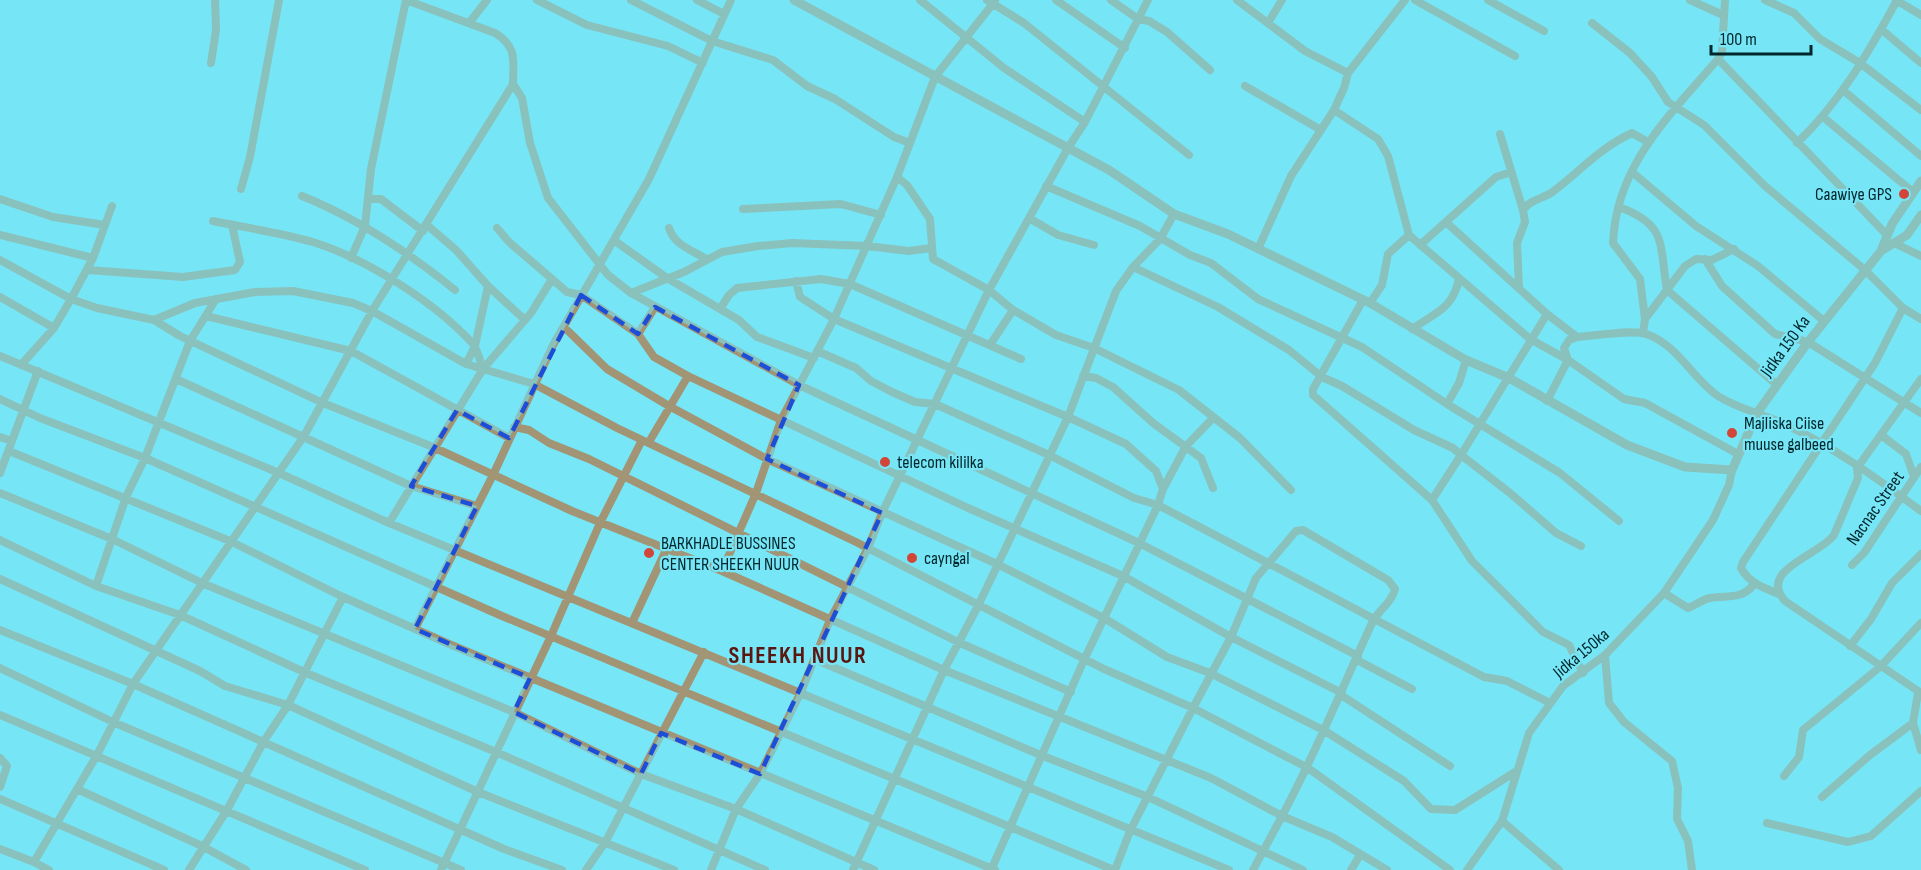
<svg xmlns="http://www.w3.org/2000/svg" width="1921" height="870" viewBox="0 0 1921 870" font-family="'Sofia Sans Condensed',sans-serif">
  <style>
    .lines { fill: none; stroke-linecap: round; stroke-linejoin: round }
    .minor { stroke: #a19575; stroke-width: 8 }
    .tertiary { stroke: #a19575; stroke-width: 9 }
    .marked { fill: none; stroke: #1d4ed8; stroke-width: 4.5; stroke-dasharray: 12 8; stroke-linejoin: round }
    .poi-dot { fill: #d24539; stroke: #77e6f7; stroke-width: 2 }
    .labels { text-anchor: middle; stroke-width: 4.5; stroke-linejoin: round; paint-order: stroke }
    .poi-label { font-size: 18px; fill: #01262b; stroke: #77e6f7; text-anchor: start }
    .street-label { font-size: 18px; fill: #01262b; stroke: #77e6f7 }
    .district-label { font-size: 24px; font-weight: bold; letter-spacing: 1.5px; fill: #5a1610; stroke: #77e6f7 }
  </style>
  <rect width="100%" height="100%" fill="#77e6f7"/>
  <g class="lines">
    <path class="minor" d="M406,0L495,33C518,47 513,61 513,84
      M537,0L587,25L668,46L703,63
      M631,0L712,41L773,60L807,86L835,99L894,137L910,143L897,177L907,185L930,219L933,259L989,290L1013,310L1056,335L1094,348L1179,390L1240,438L1291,490
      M697,0L724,14
      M920,0L1004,68L1085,122
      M987,0L1024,23L1189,155
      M1056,0L1125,48
      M1111,0L1138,19L1149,21L1167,32L1210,70
      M1237,0L1305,51L1348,73
      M1415,0L1515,56
      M1488,0L1544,31
      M1690,0L1723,15
      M1725,0L1722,52L1718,59L1887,235
      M1765,0L1794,13L1820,39L1860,63L1921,110
      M1896,0L1921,15
      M469,23L487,0
      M1268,23L1282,0
      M1592,23L1630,53L1652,77L1668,102L1704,125L1765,186L1865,270L1903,308L1921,319
      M1881,29L1921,63
      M211,63L216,30L215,0
      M1245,86L1321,130
      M1843,90L1921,156
      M1334,110L1378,139L1388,156L1409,235L1388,254L1382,285L1370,303
      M1823,117L1913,192
      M1500,134L1523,210
      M910,143L935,77L995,1
      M1797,143C1840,102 1869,52 1897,0
      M1632,172L1696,226L1758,266L1824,321
      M1046,186L1140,226L1190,255L1211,263L1258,299L1362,347L1447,404L1560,473L1619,521
      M241,189L250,157L279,0
      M302,196C359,219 408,252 455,290
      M0,199L53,217L105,225
      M368,199H381L423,231
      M1619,207C1668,225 1659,244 1667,290L1777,385
      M743,209L841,204L881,215
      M1029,218L1058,235L1094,245
      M213,221C247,228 283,233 316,243C368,260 436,303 473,344C478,350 480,362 483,369
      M1447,223L1547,314L1577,337
      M427,225L456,250L488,286L475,346L466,364
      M497,228L509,242L552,279
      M669,228C674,245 692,250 706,259
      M0,235L93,258
      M1409,235L1530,339L1568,360L1624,399L1645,403L1738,454
      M615,241L667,278L739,320L757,337L814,358
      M1894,243L1921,256
      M1420,245L1496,177L1511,172
      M1258,249L1291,176L1334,110L1344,88L1348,73L1405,0
      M351,258L365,226L371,169L406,0
      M1705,259L1722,286L1775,334L1808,342L1921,413
      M0,260L71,299L93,258L112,206
      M1133,267L1218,307L1289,350L1322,377L1342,386L1414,430L1453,448L1461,455L1547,314
      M88,270L183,277L235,270L240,262L232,225
      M796,281L800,297L834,319L1068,417L1126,444L1156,471L1163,489L1158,505L1084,660L991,870
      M488,286L525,320
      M1519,287L1517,243L1525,222L1523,210C1530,200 1541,199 1551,193C1578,173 1601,147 1632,133L1648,142
      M631,293L684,272L722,252L758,246L792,243L867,246L909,251L931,248
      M0,297L54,328
      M1363,300L1313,389V395L1432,500L1472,561L1543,632L1569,645L1583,673
      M720,309L729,295L737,288L821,279L850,284L1021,359
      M206,316L351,351L509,438
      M1645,319L1685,266L1696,259L1712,260L1734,249
      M154,320L180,336L323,403L433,447L572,511L722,571L944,670L1211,778L1282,816L1253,870
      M564,327L607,369L669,406L767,459L997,564L1104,618L1167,657L1210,673L1325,731L1404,781L1431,809L1455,810L1515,772
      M1412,329C1435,313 1454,308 1459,278
      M1643,333L1645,319L1640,279L1613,243C1616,165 1670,115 1718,59
      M638,334L655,307
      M990,345L1013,310
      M817,351L856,368L871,381L892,392L915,402L935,404L1049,455L1134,498L1158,505L1484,677L1507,681L1550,703
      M0,356L279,473L389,523L1229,870
      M21,365L54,328L71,299L97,308L154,320L195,303L255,292L293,291L353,303L372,311L466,364L534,384L617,428L856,542L1104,669L1193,708L1130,831L1115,870
      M1083,376L1096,378L1113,387L1153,423L1201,458L1213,488
      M176,379L411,486L477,506
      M1921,379L1857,468L1858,478L1834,535C1820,555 1757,570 1785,601L1921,693
      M0,399L40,418L145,458L502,616L1114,870
      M1547,401L1568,360L1564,348L1569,340L1577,337C1595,336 1631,329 1646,334C1677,344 1693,379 1718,396C1738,409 1761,413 1782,423C1831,445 1878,479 1921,511
      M1447,404L1459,383L1466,360
      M514,427L529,430L549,443L589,459L958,642L1071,692
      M1881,435L1906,454L1914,477
      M0,437L12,441
      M649,442L688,376
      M9,451L230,541L343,597L449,644L995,870
      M0,473L38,371
      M1163,489L1186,446L1213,418
      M0,493L112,539L202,583L514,712L641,774L736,809L874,870
      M1432,500L1461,455L1510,493L1556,533L1581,546
      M389,523L483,369L531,313L552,279L567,292L581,295L638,334L654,357L688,376L968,508L1123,576L1231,637L1342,693
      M0,540L96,586L180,615L304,672L496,752L765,870
      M1852,565L1864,553L1921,467
      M722,571L756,493L781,420L834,319L897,177
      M0,579L200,671L225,686L288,705L478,792L674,870
      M96,586L126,497L145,458L190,341L216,299
      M1664,593L1688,608C1696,605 1703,599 1710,598C1729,595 1742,600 1754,584
      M1779,594C1764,588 1749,583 1741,568L1743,562L1875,363L1903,308
      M632,623L666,550
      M415,629L494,473L553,345L649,179L731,0
      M0,630L133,684L504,849L562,870
      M1850,646L1871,619L1892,583L1921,554
      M1605,655L1609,703L1624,722L1672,761L1678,788L1677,819L1688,841L1692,870
      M814,659L1043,756L1148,797L1303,870
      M1357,660L1412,689
      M0,668L113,722L461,870
      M1918,693L1913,723L1921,750
      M1341,695L1450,766
      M0,715L365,870
      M0,758L7,766L0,787
      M1784,776L1799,757L1803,730L1880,667L1921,623
      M77,789L202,846L246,870
      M1822,797L1870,755L1913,723
      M0,799L164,870
      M1502,821L1559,870
      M1767,823L1848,842L1871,836L1921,791
      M0,849L34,862L97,755L133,684L304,436L372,311L513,84L522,98L530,143L548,198L608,275L631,293L799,385L1139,543L1358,656
      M34,862L49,870
      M189,870L227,810L264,741L288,705L343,597
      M441,870L551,636L600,523L642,440
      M586,870L606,841L704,652
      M711,870L736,809L760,774L801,692L830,620L868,548L882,513L989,290L1068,148L1085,122L1148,0
      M853,870L944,670L978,606L1068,417L1116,291L1133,267L1160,239L1174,214
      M1351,870L1360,855
      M1387,870L1332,837L1282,816C1316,753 1342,688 1372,623C1378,610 1392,603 1395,589L1388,580L1303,530L1296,531L1256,578L1231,637L1193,708L1308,768L1450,870
      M1467,870L1502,821L1529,733L1563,686L1605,655L1664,593L1713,520L1729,485L1732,470"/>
    <path class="tertiary" d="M794,0L1109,170L1174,214L1228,234L1370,303L1466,360L1509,378L1627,445L1685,467L1732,470L1757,413L1808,342L1881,251L1892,224L1921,181
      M1881,251L1907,235L1921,215"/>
  </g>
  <path d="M0 0H1921V870H0ZM581,295L638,334L655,307L799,385L767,459L882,513L760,774L661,733L641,774L514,712L530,678L415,629L477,506L411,486L457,410L509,438Z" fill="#77e6f7" fill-opacity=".55" fill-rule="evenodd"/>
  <path class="marked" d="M581,295L638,334L655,307L799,385L767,459L882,513L760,774L661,733L641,774L514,712L530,678L415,629L477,506L411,486L457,410L509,438Z"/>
  <g class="poi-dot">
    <circle cx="1904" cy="194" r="6"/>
    <circle cx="1732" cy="433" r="6"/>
    <circle cx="885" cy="462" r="6"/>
    <circle cx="649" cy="553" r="6"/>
    <circle cx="912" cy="558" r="6"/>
  </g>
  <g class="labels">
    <g class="poi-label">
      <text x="1892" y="200" text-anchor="end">Caawiye GPS</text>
      <text x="1744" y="429">Majliska Ciise<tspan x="1744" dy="21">muuse galbeed</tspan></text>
      <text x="897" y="468">telecom kililka</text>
      <text x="661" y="549">BARKHADLE BUSSINES<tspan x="661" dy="21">CENTER SHEEKH NUUR</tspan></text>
      <text x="924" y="564">cayngal</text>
    </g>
    <g class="street-label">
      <text transform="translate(1785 346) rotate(-54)" y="6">Jidka 150 Ka</text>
      <text transform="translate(1875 508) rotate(-55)" y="6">Nacnac Street</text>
      <text transform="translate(1581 653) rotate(-40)" y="6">Jidka 150ka</text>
    </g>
    <g class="district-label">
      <text x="798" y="663">SHEEKH NUUR</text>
    </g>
  </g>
  <path d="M1711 45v9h100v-9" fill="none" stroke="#01262b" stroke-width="3"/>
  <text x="1720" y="45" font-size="18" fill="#01262b" stroke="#77e6f7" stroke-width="4.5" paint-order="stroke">100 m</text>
</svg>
